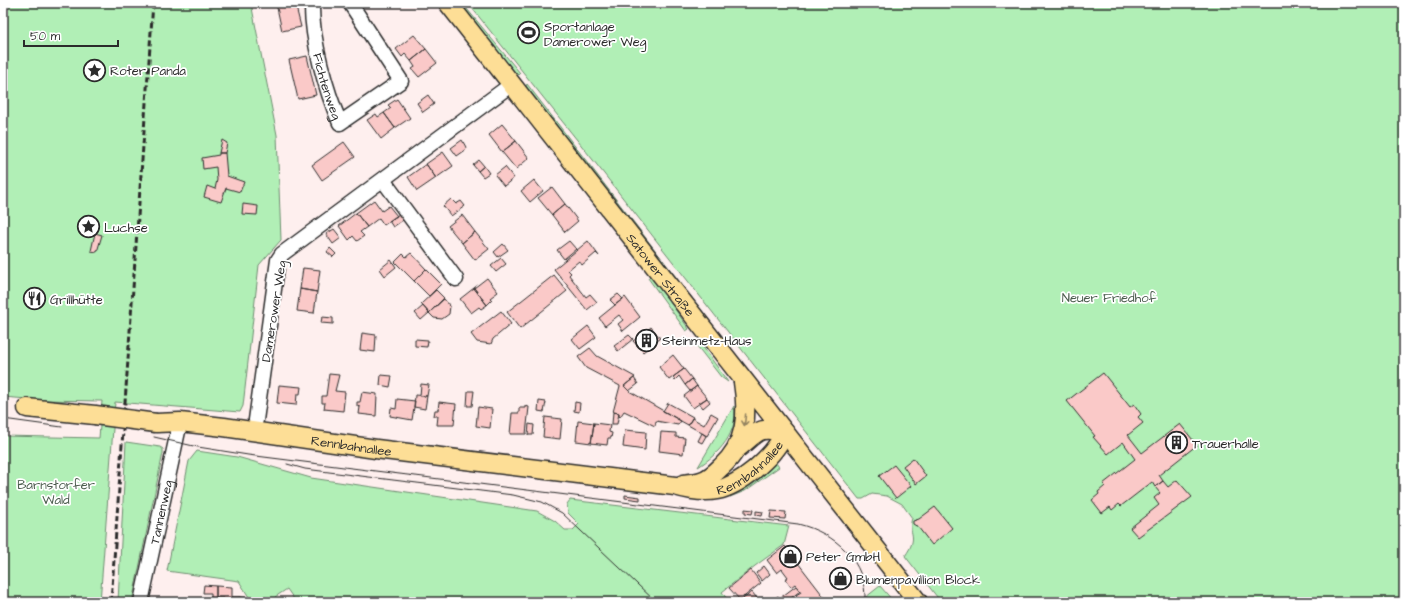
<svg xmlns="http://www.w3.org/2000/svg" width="1407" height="605" viewBox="0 0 1407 605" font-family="'Architects Daughter',sans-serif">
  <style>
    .green { fill: #b1efb6; stroke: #6e8d70 }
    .building { fill: #fac9c8; stroke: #2b2b2b }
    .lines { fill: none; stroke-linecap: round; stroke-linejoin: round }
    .minor-casing { stroke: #2b2b2b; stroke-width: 17 }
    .major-casing { stroke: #2b2b2b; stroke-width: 21 }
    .minor { stroke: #fff; stroke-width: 14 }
    .major { stroke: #fdde96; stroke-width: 18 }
    .tram { stroke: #2b2b2b; stroke-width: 1 }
    .rail { stroke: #2b2b2b; stroke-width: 3; stroke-dasharray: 6 3; stroke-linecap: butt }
    .major-bridge-casing { stroke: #2b2b2b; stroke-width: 21; stroke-linecap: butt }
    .major-bridge { stroke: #fdde96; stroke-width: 18 }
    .oneway { stroke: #948460 }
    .labels { text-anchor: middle; stroke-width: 3.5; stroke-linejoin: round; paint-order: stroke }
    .poi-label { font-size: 13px; fill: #2b2b2b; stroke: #fff; text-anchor: start }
    .street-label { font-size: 13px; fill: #2b2b2b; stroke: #fff }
    .park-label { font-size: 13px; fill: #4c5c4e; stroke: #fff }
  </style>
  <rect width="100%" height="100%" fill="#feefee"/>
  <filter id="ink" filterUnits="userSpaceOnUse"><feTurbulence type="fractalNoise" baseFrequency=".025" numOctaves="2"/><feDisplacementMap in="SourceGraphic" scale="8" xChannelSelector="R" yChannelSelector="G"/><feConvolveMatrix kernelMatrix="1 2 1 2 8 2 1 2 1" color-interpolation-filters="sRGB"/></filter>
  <g filter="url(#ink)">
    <path class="green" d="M3,3H251L277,135L281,240L259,265L243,406L240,412L115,402L100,602H3V436L99,438L102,401L40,400L3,397Z
      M458,3H462L520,73L517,76Z
      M468,3H1404V602H941L905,556C920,535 907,534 912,518L902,504L887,496L872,494L863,499H859L597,165Z
      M527,84L743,364L716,336L525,88Z
      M651,275L689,329L686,331L648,278Z
      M700,343L728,382L721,377L697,346Z
      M734,406C739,432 719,454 698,467Z
      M126,442L160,447L163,449V453L132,602H118Z
      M197,451L237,457L311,478L537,511L555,521L565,530H573L579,524L568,513L567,504L570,500L789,526L784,545L755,566L722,592L729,602H296L287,589L275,597L278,602H252L239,581L167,571L189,461Z
      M776,463L779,467L745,491L730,497L744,488Z
      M880,586L894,602H860L861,601Z"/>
    <path class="building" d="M276,3H295L301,27L282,31Z
      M414,35L426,49L411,61L405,54L402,57L396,49Z
      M426,49L437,63L419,77L412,69L415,67L411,61Z
      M307,56L316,95L298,99L289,60Z
      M428,95L434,104L423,112L417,103Z
      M397,99L410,118L395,128L384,113L391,108L388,105Z
      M384,113L395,128L381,139L367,120L376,114L378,117Z
      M502,124L516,141L502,152L489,135Z
      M222,140L227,143L225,153H219Z
      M462,140L467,149L457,156L451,148Z
      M516,141L529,158L516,169L502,152Z
      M344,142L355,157L322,180L312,165Z
      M443,152L453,166L436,178L426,164Z
      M219,153H225L227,176L244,182L240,192L226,188L221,202L204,197L207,186L215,189L217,180L216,167L203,169L202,158L219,155Z
      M479,160L484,166L478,171L473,165Z
      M426,164L436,178L417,191L408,177Z
      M484,166L489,173L483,177L478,171Z
      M505,167L514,178L504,186L495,175Z
      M534,180L543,191L530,202L521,191Z
      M552,187L565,204L552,215L538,198Z
      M451,199L456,204L461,201L465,206L451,216L443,206Z
      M374,200L382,211L389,206L397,216L384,225L379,218L367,227L356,213Z
      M243,204L258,206L257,215L242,214Z
      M565,204L578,221L565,232L552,215Z
      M356,213L367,227L360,232L364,236L357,241L353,236L349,240L339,226Z
      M399,214L403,220L393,227L389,221Z
      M462,215L475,232L462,243L448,226Z
      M334,229L341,238L333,244L326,234Z
      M475,232L489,249L475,260L462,243Z
      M95,233L102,235L97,252L91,251Z
      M569,241L576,249L564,259L557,250Z
      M588,241L599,256L596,253L582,265L579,261L568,270L571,273L569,275L586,297L590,294L597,302L587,310L554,269Z
      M503,244L508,250L498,257L494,252Z
      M330,248L336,254L333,257L327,252Z
      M411,253L426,269L414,281L395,262L403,254L406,257Z
      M501,258L506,264L496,272L491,266Z
      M391,260L396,267L385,276L380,269Z
      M303,268L320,270L317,292L300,289Z
      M426,269L441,284L429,296L414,281Z
      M554,275L567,291L520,329L507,312Z
      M487,278L498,292L490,298L492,300L487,305L474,288Z
      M474,288L487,305L481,309L479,307L471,313L460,299Z
      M300,289L317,292L314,313L297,311Z
      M436,290L444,298L429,313L421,304Z
      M618,294L623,299L615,305L610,300Z
      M625,297L640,317L623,331L618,324L623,320L619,315L605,326L599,318Z
      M444,299L450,306L449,314L442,319L434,318L429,313Z
      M423,306L429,313L421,320L415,313Z
      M501,311L511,324L493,339L491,344L477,342L471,334Z
      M322,317L333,318V324L321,323Z
      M588,326L596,337L580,349L572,339Z
      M651,327L660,338L643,352L633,341Z
      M362,333L376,335L375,352L360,350Z
      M629,335L633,339L618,351L614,346Z
      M415,339L428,340L427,347L415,346Z
      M590,348L597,356L635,377L624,386L629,391L681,421L678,425L656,421L655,426L624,411L620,417L619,416V413L613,412L620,386L586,368L578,357Z
      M673,355L684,369L669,380L659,367Z
      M684,369L692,379L685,385L679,376L675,380L673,377Z
      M1103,373L1130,407L1134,404L1141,414L1138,417L1143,423L1128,435L1142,453L1180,424L1197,445L1159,475L1163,481L1155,487L1152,482L1121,506L1119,504L1112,510L1110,507L1102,513L1092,500L1099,494L1098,492L1105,486L1103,484L1135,459L1123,442L1108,454L1093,437L1095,436L1067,401Z
      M329,374L339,375L335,391L345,392L343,411L324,409L325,403H322V396H326Z
      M381,375L392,376L390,387L380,385Z
      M634,378L638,384L629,391L624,386Z
      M692,379L697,386L690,391L685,385Z
      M421,384L429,385L427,396H420Z
      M279,385L301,387L300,394H297L296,405L277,403Z
      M697,386L707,398L693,408L684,396Z
      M468,391H474L472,406H467Z
      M362,392L377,394L376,416L359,414L360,407L357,406V402H360Z
      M415,395L427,396L425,409L414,407Z
      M707,398L710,402L703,408L699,403Z
      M397,399L415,401L412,420L390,416L391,408L396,409Z
      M539,401L546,402L544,412L538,411Z
      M439,402L456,404L454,425H437L438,416H434L435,410H438Z
      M575,402L580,403L579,412L574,411Z
      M668,403L693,417L688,425L663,411Z
      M525,406L529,407L526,434H510L512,413H519V408H525Z
      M478,407L492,409L490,428L476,426Z
      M613,412L619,413L617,424H612Z
      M711,413L718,417L707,436L688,425L692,418L704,425Z
      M545,417L562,419L560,439L543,437Z
      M578,421L594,423L591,443L576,441Z
      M594,423L610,425L609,432L612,433L611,438H608L607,445L591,443Z
      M529,424L534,425L533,435H528Z
      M625,430L646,432L645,450L623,447Z
      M661,432L676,433V437L685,438L683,454L659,451Z
      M702,433L706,436L702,443L698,441Z
      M913,458L926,476L916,484L903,466Z
      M894,465L911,486L896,498L879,476Z
      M1177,480L1192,497L1138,537L1130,528L1159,505L1154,498L1160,493L1155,487L1163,481L1168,487Z
      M625,495L640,497V500L625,498Z
      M935,507L952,528L932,545L918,527L913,524V521L919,519Z
      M745,509L753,510L752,514L745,513Z
      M756,511L763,512L762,516L756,515Z
      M771,511L786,512L785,519L770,518Z
      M785,546L828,602H802L796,595L801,592L795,584L791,587L785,579L788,577L782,569L777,573L767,560Z
      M764,566L770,574L762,581L756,573Z
      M751,570L761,583L740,600L729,588Z
      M833 579a8 8 0 1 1 16 0a8 8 0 1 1-16 0Z
      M204,585L216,586V598H211V593H203Z
      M216,586L232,587V597H240L239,602L224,601V598H216Z
      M796,586L800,591L786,602L771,601L778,596L780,598Z
      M752,592L760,602H739Z
      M240,597L247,598V602H239Z"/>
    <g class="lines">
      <defs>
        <g id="minor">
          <path id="s1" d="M312,3C311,38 326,91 340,123L401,81L350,3"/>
          <path d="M383,180L456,279"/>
          <path d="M256,420L278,260L282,254L512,84"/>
          <path id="s2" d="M141,602L180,422"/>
        </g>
        <g id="major">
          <path id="s3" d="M448,3L918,602"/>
          <path d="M27,408L95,415"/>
          <path id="s4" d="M156,423L180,422L224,427L376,449L675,486C709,496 727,492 754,470C769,457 776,449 785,433"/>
          <path d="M738,448C758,432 758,425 785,433"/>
          <path d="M683,484C689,483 695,483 701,481C709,479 715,473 721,467C747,444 748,414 743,382"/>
        </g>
      </defs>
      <use href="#minor" class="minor-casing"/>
      <use href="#major" class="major-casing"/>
      <use href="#minor" class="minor"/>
      <use href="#major" class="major"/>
      <path class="tram" d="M3,419L62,427
        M154,437L198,447L248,455L798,524C835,533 867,561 865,602
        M287,464L305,469L513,495L542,502L562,513L656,602"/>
      <path class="rail" d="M111,602L153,3"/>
      <defs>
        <path id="major-bridge" d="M95,415L156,423"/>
      </defs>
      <use href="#major-bridge" class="major-bridge-casing"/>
      <use href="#major-bridge" class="major-bridge"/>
    </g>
    <defs><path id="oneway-shaft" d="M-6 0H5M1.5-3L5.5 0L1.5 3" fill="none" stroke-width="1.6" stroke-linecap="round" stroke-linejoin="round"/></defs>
    <use class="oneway" href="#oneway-shaft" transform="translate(745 420) rotate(96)"/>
  </g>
  <defs>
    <symbol id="stadium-ring" viewBox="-11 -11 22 22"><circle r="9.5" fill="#fff" stroke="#2b2b2b" stroke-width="1.5"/><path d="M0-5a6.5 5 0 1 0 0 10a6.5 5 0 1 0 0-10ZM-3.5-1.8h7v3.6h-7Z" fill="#2b2b2b"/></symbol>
    <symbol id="sight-ring" viewBox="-11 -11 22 22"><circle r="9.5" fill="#fff" stroke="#2b2b2b" stroke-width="1.5"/><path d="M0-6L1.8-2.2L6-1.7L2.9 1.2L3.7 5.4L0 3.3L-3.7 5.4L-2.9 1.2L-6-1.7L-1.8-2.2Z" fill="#2b2b2b"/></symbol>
    <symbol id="restaurant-ring" viewBox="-11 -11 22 22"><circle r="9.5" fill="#fff" stroke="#2b2b2b" stroke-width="1.5"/><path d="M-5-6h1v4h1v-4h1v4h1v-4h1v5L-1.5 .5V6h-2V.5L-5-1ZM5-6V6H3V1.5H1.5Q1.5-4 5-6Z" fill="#2b2b2b"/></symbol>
    <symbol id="building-ring" viewBox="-11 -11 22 22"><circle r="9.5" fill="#fff" stroke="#2b2b2b" stroke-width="1.5"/><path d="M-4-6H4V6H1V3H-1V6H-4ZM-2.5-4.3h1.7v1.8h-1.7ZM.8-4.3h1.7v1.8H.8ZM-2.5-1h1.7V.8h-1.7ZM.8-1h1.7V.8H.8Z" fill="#2b2b2b"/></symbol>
    <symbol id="shop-ring" viewBox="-11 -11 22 22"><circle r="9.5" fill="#fff" stroke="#2b2b2b" stroke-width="1.5"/><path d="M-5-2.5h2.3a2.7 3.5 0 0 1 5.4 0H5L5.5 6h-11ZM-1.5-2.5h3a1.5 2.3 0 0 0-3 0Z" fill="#2b2b2b"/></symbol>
  </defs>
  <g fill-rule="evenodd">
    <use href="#stadium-ring" x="516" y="20" width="25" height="25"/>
    <use href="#sight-ring" x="82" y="58" width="25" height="25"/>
    <use href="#sight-ring" x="76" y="214" width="25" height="25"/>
    <use href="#restaurant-ring" x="22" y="286" width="25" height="25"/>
    <use href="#building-ring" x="634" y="328" width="25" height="25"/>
    <use href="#building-ring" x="1164" y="430" width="25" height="25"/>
    <use href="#shop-ring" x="778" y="544" width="25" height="25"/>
    <use href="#shop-ring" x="828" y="566" width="25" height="25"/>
  </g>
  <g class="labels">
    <g class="poi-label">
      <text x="544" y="31">Sportanlage<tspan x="544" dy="15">Damerower Weg</tspan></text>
      <text x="110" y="75">Roter Panda</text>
      <text x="104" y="232">Luchse</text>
      <text x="50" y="304">Grillhütte</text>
      <text x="662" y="345">Steinmetz-Haus</text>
      <text x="1192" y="448">Trauerhalle</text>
      <text x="806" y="561">Peter GmbH</text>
      <text x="856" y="584">Blumenpavillion Block</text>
    </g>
    <g class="street-label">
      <text dy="5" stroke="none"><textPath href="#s1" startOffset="85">Fichtenweg</textPath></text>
      <text dy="5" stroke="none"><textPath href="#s3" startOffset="345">Satower Straße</textPath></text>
      <text transform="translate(273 311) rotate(-81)" y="5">Damerower Weg</text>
      <text dy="5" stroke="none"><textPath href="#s4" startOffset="197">Rennbahnallee</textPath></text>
      <text dy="5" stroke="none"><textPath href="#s4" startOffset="606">Rennbahnallee</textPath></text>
      <text dy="5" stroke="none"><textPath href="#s2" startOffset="92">Tannenweg</textPath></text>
    </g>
    <g class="park-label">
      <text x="1109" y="302">Neuer Friedhof</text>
      <text x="56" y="489">Barnstorfer<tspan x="56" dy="15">Wald</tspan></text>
    </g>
  </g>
  <rect width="1407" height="605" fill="none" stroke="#fff" stroke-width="16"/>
  <rect x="8" y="8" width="1391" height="589" fill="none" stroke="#2b2b2b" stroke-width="1.5" filter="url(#ink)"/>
  <path d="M24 40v6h94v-6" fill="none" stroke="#2b2b2b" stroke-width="2"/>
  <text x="30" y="40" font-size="12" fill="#2b2b2b" stroke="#ffffff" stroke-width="3" paint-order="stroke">50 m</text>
</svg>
